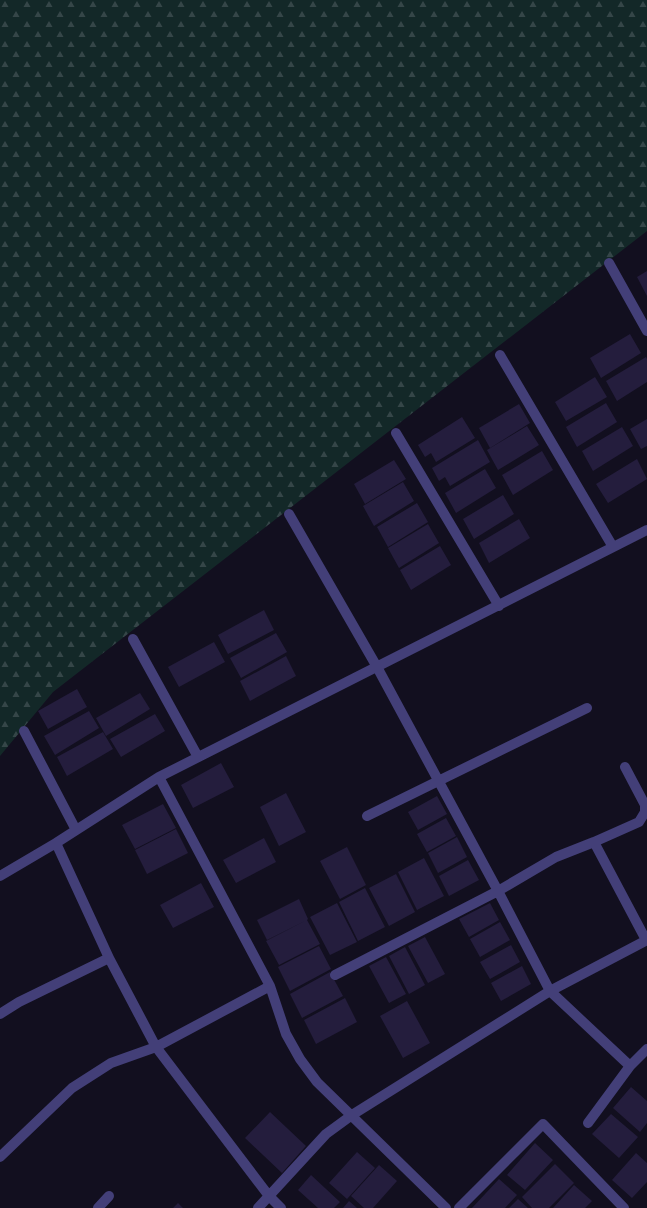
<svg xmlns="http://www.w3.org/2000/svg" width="647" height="1208" viewBox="0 0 647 1208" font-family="'DM Sans',sans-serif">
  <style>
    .forest { fill: url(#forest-firs) }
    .building { fill: #241d3d }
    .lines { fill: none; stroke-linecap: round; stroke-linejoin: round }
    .minor { stroke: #433f78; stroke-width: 10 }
  </style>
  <defs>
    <pattern id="forest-firs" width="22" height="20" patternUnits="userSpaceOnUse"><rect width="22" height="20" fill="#132828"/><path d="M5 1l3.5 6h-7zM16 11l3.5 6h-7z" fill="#354648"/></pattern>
  </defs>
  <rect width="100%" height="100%" fill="#120f1f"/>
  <path class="forest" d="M0,0H647V231L53,692L0,756Z"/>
  <path class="building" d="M647,271V296L637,277Z
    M630,334L641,353L601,378L590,358Z
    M646,357L647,359V382L617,401L606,381Z
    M595,377L607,397L566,421L555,402Z
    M606,403L617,422L577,447L566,427Z
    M519,404L530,423L490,448L479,428Z
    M462,417L475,438L436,462L431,453L425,457L418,445Z
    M647,419V446L641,449L630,429Z
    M527,426L539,445L498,470L487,450Z
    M622,427L633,446L593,471L582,451Z
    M478,440L490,462L450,486L445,477L439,481L432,468Z
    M542,451L553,470L513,495L502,475Z
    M637,459L647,479L608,503L596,484Z
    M394,460L406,479L365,504L354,484Z
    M485,469L496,488L456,513L445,493Z
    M403,482L414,501L374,526L363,506Z
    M503,495L514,514L474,539L463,519Z
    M417,503L428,522L388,547L377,527Z
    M519,519L530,538L489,563L479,543Z
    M428,524L439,543L399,568L388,548Z
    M440,546L451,565L411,590L400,570Z
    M264,610L274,630L228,654L218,635Z
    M276,633L287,652L241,678L230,658Z
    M214,642L225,662L179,687L168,667Z
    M286,656L296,676L250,701L240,681Z
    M77,689L87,707L48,729L38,711Z
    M140,693L150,709L106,736L96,718Z
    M89,711L99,728L55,755L44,736Z
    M155,714L165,731L121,757L110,739Z
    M103,732L113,749L67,776L57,757Z
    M221,763L234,787L193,808L181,785Z
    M286,793L306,832L279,846L260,807Z
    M437,796L447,814L418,830L408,812Z
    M163,804L176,828L135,849L122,825Z
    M446,818L456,836L427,852L417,834Z
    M176,829L188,853L147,874L135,850Z
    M457,837L467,857L438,873L428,853Z
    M264,838L276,862L236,883L223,860Z
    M347,847L366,885L340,899L320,861Z
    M424,858L444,896L417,910L398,872Z
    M468,860L479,880L449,896L439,876Z
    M396,874L415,912L389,926L369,888Z
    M201,883L214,907L173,928L160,905Z
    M365,888L385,927L358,941L339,902Z
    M299,899L308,919L307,920L320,944L279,965L266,941L305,921L267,940L257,920Z
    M337,903L357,942L330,955L310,917Z
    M490,903L499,920L469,937L459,919Z
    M500,922L510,940L480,957L470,939Z
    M425,937L445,974L428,983L408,946Z
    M511,945L520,962L490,979L480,962Z
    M319,946L331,969L290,991L278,967Z
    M405,947L425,985L409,994L389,956Z
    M386,957L406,994L389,1003L369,966Z
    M522,966L531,984L501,1001L491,983Z
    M330,972L343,996L302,1018L290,994Z
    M345,998L357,1022L316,1044L304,1020Z
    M407,1001L430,1043L403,1058L380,1016Z
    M631,1087L647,1101V1123L640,1132L613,1108Z
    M270,1112L306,1146L282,1173L245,1138Z
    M611,1114L638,1137L619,1158L592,1134Z
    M535,1143L553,1160L525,1190L507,1175Z
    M357,1152L375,1168L347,1199L329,1183Z
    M636,1153L647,1163V1182L632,1198L612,1180Z
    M555,1164L574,1183L549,1208H532L522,1197Z
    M379,1165L397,1181L373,1208H364L351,1196Z
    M311,1175L340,1202L334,1208H318L298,1190Z
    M499,1179L517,1195L505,1208H472Z
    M574,1185L592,1201L585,1208H553Z
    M518,1199L528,1208H509Z
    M349,1201L357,1208H343Z
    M178,1203L183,1208H173Z"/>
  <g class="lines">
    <path class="minor" d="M609,263L647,331
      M500,355L613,547
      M396,433L499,606
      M133,639L198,757
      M24,731L76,830
      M159,777L270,986L286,1034L300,1059L317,1082L446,1208
      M367,816L587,708
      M594,842L639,822L645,812V805L625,767
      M56,843L109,958L156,1047L269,1196L281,1208
      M0,876L56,843L159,777L647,530
      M647,940L550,991L630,1066L647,1049
      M335,975L498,891L556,857L594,842L646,940
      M0,1014L19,1002L109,958
      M588,1123L630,1066
      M0,1157L72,1088L111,1063L156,1047L270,986
      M98,1208L109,1196
      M258,1208L326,1134L352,1115L550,991L498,891L377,667L289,514
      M459,1208L543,1124L624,1208"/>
  </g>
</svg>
